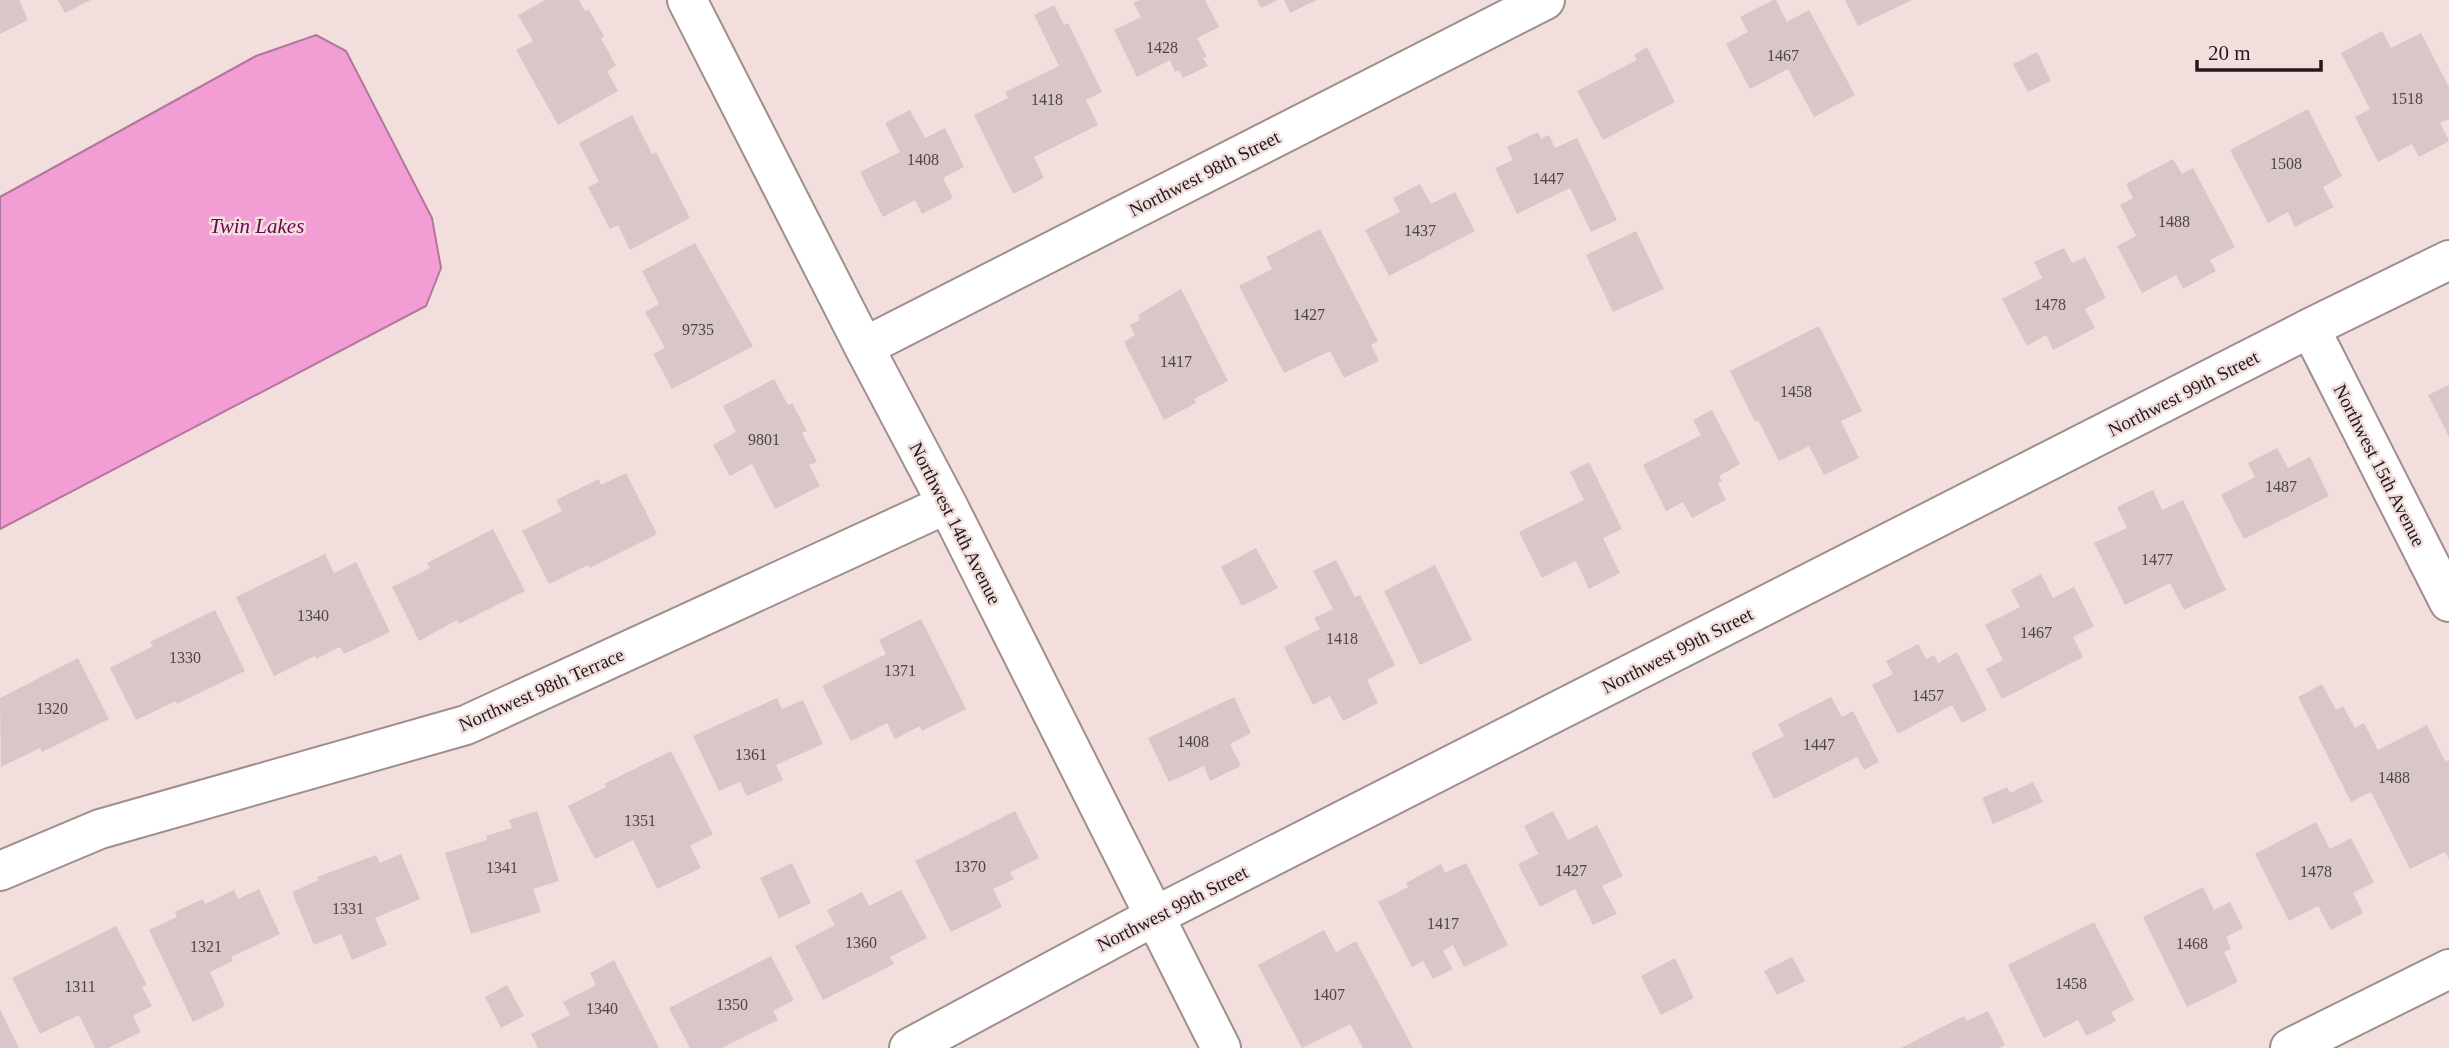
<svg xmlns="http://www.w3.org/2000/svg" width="2449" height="1048" viewBox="0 0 2449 1048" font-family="'Times New Roman',serif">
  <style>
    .water { fill: #f29dd3; stroke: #b3769c; stroke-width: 2 }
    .building { fill: #d8c6c9 }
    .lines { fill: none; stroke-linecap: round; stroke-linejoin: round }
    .minor-casing { stroke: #9f8e8c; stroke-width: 42 }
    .minor { stroke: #fff; stroke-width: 38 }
    .labels { text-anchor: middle; stroke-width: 5; stroke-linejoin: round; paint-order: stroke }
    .number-label { font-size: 16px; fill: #4f4546 }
    .street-label { font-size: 19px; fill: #211a1a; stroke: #f2dfdd }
    .water-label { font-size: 21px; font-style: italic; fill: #6d0554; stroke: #f2dfdd }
  </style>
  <rect width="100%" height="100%" fill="#f2dfdd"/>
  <path class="water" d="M316,35L346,51L432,218L441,268L426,306L0,529V197L256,56Z"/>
  <path class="building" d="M0,0H19L28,20L0,34Z
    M58,0H91L65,13Z
    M545,0H579L585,11L589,10L604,36L601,38L616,66L607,71L618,91L558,125L516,50L533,41L518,15Z
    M1140,0H1205L1219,27L1197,38L1207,57L1203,58L1208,66L1183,78L1179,70L1175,72L1170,60L1137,77L1114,30L1141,17L1133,3Z
    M1257,0H1278L1261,8Z
    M1284,0H1317L1290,13Z
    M1773,0H1776L1787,22L1809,10L1855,95L1814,117L1788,69L1750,89L1726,44L1748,32L1740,17Z
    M1845,0H1912L1858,26Z
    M1054,5L1064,25L1068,23L1102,92L1086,100L1098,125L1034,157L1044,178L1013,194L974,115L1008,98L1005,92L1059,66L1034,15Z
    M2382,31L2391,48L2421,33L2449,87V119L2440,123L2449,141L2419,157L2412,144L2378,162L2355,117L2370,109L2341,53Z
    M1647,47L1675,102L1603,140L1577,91L1637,60L1634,55Z
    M2037,52L2051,81L2028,92L2013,64Z
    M2308,109L2342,176L2323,187L2334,207L2295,227L2288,212L2268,223L2230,150Z
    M910,110L925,138L945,128L964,167L943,178L953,198L922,214L915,200L883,217L860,172L900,152L885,123Z
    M632,115L652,154L656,152L690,218L630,250L618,225L610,229L588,187L599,182L579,143Z
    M1538,132L1541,139L1549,135L1555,148L1577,138L1617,220L1591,232L1570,188L1517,214L1495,168L1513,160L1507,147Z
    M2173,159L2182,174L2193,168L2235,247L2210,260L2216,271L2183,289L2176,275L2142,293L2117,246L2136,236L2120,205L2133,198L2126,184Z
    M1420,184L1431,204L1455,192L1475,231L1389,276L1365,230L1400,212L1393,198Z
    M1320,229L1378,341L1371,345L1379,361L1344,378L1330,351L1284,373L1239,286L1272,269L1266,257Z
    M1636,231L1664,289L1613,312L1586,255Z
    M695,243L753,346L672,389L653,354L665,348L645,312L659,304L642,271Z
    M2064,248L2072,263L2085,257L2106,298L2085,309L2095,328L2053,350L2046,335L2027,346L2002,299L2042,278L2034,262Z
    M1181,289L1228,381L1194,399L1196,403L1164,420L1124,342L1135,335L1130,325L1140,320L1138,315Z
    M1819,326L1862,411L1841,421L1859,458L1824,475L1809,446L1779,461L1758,420L1755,422L1730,371Z
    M774,379L788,405L792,403L807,431L802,433L817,462L809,465L820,486L775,509L752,464L730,476L713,445L736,432L723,406Z
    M2449,385V437L2428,395Z
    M1712,410L1740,464L1719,476L1722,481L1718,483L1726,500L1692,518L1683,502L1666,511L1643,465L1701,435L1693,420Z
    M2277,448L2288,468L2310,457L2329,496L2244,539L2221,495L2255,477L2248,463Z
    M1589,462L1622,529L1603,538L1620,573L1589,589L1576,561L1542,578L1519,532L1584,500L1570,472Z
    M626,473L657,534L590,568L588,565L549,584L522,531L562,511L556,500L599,479L601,485Z
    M2153,490L2162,510L2183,500L2226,590L2184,610L2170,583L2125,605L2094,543L2127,528L2117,507Z
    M493,529L525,591L459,624L457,620L419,641L392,587L430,568L427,563Z
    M1256,548L1278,588L1242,606L1221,567Z
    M325,554L334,573L356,562L390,632L344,654L340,647L316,659L315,656L274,676L236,597Z
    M1336,560L1355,597L1360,595L1395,665L1367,680L1378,703L1343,721L1330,696L1313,705L1284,647L1320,629L1314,618L1333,609L1313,571Z
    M1435,565L1472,640L1420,665L1384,591Z
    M2041,574L2053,598L2074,587L2094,626L2073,637L2083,657L2002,699L1986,669L2003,660L1985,625L2020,607L2011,590Z
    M215,610L245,671L177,704L176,701L136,720L110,668L153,646L150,642Z
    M921,619L966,709L922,731L920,726L895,739L887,723L851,741L822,686L886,654L879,640Z
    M1918,644L1926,659L1934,655L1938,663L1957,652L1987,710L1962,723L1952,705L1898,734L1872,685L1893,674L1886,661Z
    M78,658L109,719L42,752L40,748L1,767L0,698Z
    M2322,684L2336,710L2343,706L2355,728L2364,723L2378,750L2427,725L2445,761L2449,760V860L2445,852L2410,869L2371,792L2351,802L2298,697Z
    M1234,697L1251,733L1230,744L1241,766L1210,781L1204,766L1169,782L1148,738Z
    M1831,697L1842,717L1853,711L1879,762L1864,770L1857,757L1774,799L1751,753L1784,736L1778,724Z
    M777,698L782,709L803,700L823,744L776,765L783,780L747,796L740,782L719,791L693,736Z
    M671,751L713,834L690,846L701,868L657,889L633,840L595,859L568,806L606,787L604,784Z
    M2033,782L2043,802L1993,824L1982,798L2007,787L2010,793Z
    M537,811L559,881L533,889L541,912L471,934L445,853L487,840L486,836L512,828L509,820Z
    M1015,811L1039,858L1010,872L1014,879L993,889L1002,907L951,932L915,861Z
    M1553,811L1568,840L1597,825L1623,876L1602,886L1617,914L1593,925L1575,889L1540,907L1518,864L1538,854L1524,826Z
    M2316,822L2330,849L2351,838L2374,882L2353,893L2363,913L2331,930L2318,906L2289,921L2255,854Z
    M401,854L420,899L375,918L387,945L352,960L341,934L314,945L292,892L319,880L317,877L376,855L380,863Z
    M792,863L811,903L779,918L760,878Z
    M1466,863L1508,945L1464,967L1453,945L1443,951L1453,969L1433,979L1423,961L1412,967L1378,902L1408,887L1406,883L1441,864L1445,873Z
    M2203,887L2214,910L2230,902L2243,928L2226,937L2231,949L2224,952L2238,982L2187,1007L2143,917Z
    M259,889L280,934L231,957L233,961L210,972L225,1006L193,1022L149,930L177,917L175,912L203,899L205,904L234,890L238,899Z
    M901,890L927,938L890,957L894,964L823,1000L795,946L835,925L827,910L862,892L869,906Z
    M2094,922L2134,1000L2111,1012L2116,1021L2086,1036L2078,1020L2044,1038L2008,965Z
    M116,926L147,985L142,987L152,1006L133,1016L141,1032L108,1048H95L79,1015L40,1034L12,978Z
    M1324,930L1336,952L1356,941L1413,1048H1363L1350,1024L1302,1048L1258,965Z
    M771,956L794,1000L773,1011L778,1020L722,1048H690L669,1008Z
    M1792,957L1805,981L1777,995L1764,971Z
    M1675,958L1694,998L1661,1015L1641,976Z
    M614,960L659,1048H538L531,1034L570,1015L563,1002L596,985L590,973Z
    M507,985L524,1016L501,1028L485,997Z
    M0,1009L19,1048H0Z
    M1988,1011L2005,1045L1998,1048H1901L1964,1016L1967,1021Z"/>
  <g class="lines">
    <defs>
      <path id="minor" d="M687,0L864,347L947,504L1221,1048
        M2310,328L2449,602
        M864,347L1545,0
        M0,871L100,829L466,725L947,504
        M909,1048L1155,916L2310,328L2449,260
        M2290,1048L2449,969"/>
    </defs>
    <use href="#minor" class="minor-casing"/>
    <use href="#minor" class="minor"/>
  </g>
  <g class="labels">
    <g class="number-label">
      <text x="1162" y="53">1428</text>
      <text x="1783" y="61">1467</text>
      <text x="2407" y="104">1518</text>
      <text x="1047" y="105">1418</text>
      <text x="923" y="165">1408</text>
      <text x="2286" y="169">1508</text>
      <text x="1548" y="184">1447</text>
      <text x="2174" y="227">1488</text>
      <text x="1420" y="236">1437</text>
      <text x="2050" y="310">1478</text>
      <text x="1309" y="320">1427</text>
      <text x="698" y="335">9735</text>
      <text x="1176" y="367">1417</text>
      <text x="1796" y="397">1458</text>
      <text x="764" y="445">9801</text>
      <text x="2281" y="492">1487</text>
      <text x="2157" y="565">1477</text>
      <text x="313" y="621">1340</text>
      <text x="2036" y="638">1467</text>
      <text x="1342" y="644">1418</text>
      <text x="185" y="663">1330</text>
      <text x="900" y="676">1371</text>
      <text x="1928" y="701">1457</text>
      <text x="52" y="714">1320</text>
      <text x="1193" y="747">1408</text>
      <text x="1819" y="750">1447</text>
      <text x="751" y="760">1361</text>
      <text x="2394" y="783">1488</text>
      <text x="640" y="826">1351</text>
      <text x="970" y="872">1370</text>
      <text x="502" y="873">1341</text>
      <text x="1571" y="876">1427</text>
      <text x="2316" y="877">1478</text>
      <text x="348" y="914">1331</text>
      <text x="1443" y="929">1417</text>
      <text x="861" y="948">1360</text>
      <text x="2192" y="949">1468</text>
      <text x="206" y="952">1321</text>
      <text x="2071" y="989">1458</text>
      <text x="80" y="992">1311</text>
      <text x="1329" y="1000">1407</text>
      <text x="732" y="1010">1350</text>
      <text x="602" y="1014">1340</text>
    </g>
    <g class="street-label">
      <text transform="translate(1204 173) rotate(-27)" y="7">Northwest 98th Street</text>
      <text transform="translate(2183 393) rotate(-27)" y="7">Northwest 99th Street</text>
      <text transform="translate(2380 465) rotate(63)" y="7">Northwest 15th Avenue</text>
      <text transform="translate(956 523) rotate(63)" y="7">Northwest 14th Avenue</text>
      <text transform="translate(1677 650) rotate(-27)" y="7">Northwest 99th Street</text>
      <text transform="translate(541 689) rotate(-24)" y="7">Northwest 98th Terrace</text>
      <text transform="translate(1172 908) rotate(-27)" y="7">Northwest 99th Street</text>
    </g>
    <g class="water-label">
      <text x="257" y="233">Twin Lakes</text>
    </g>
  </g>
  <path d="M2197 60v10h124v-10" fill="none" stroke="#211a1a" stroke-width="3.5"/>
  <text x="2208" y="60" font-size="21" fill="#211a1a" stroke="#f2dfdd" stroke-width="5" paint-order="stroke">20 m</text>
</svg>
